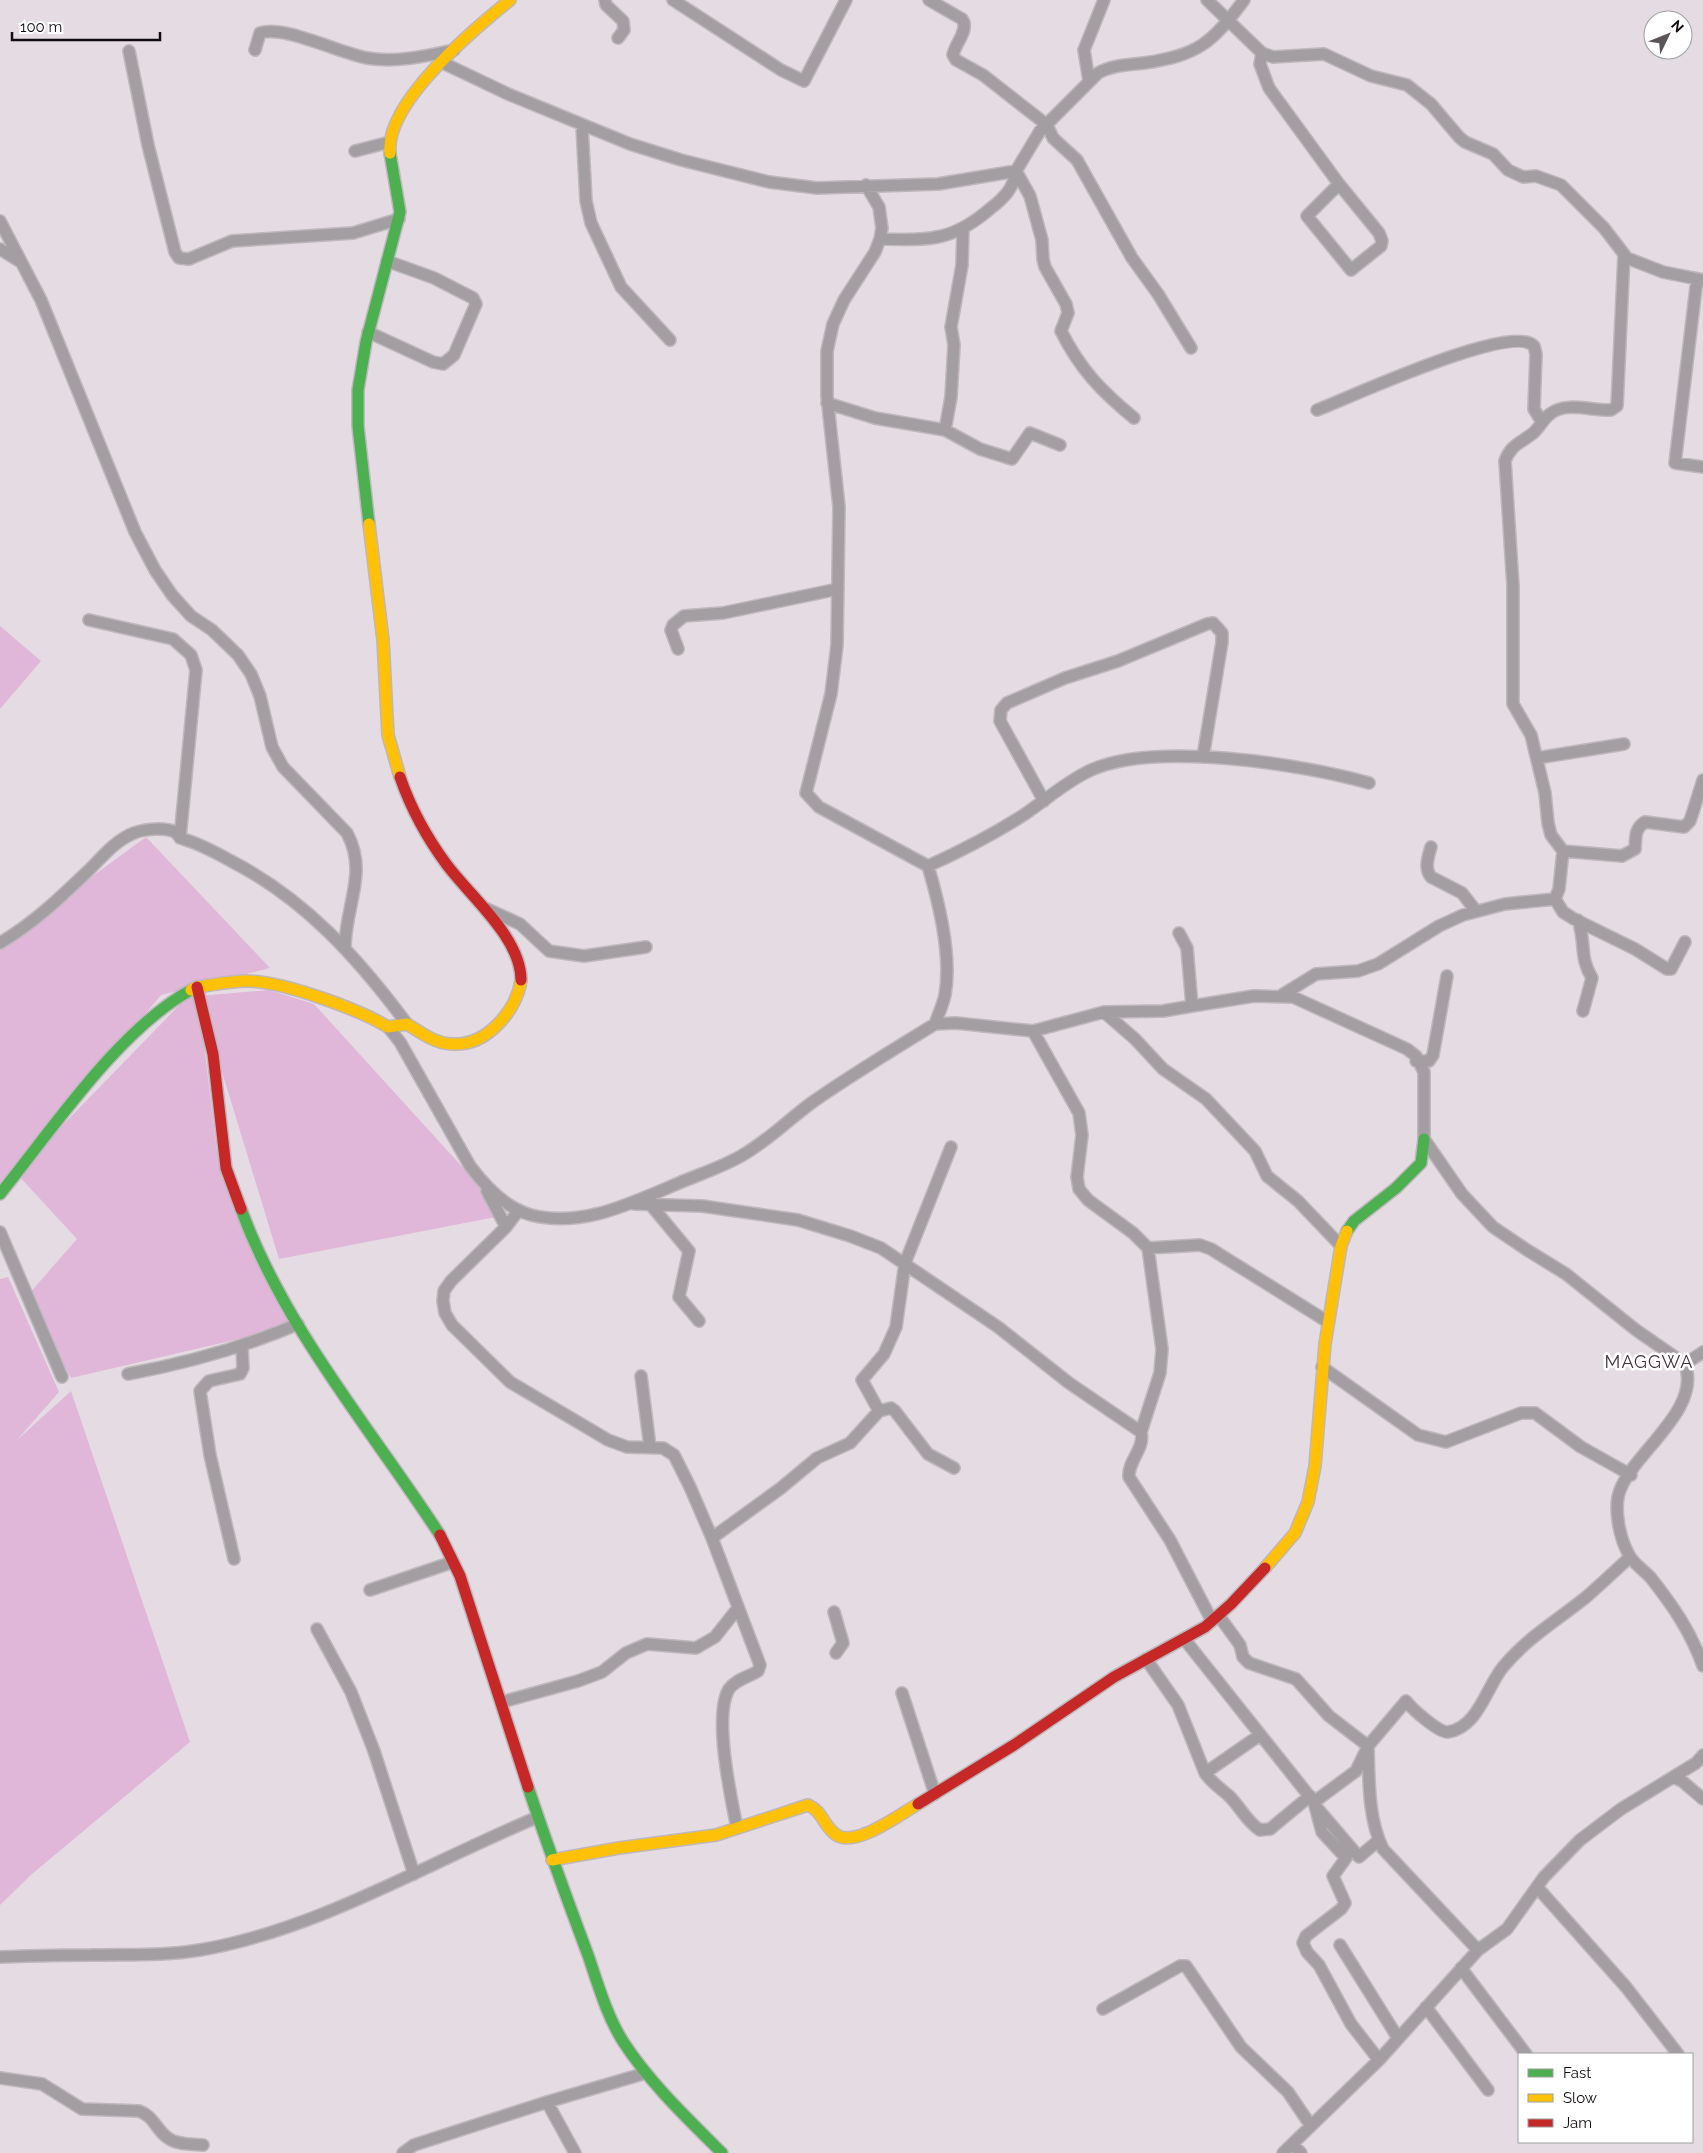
<svg xmlns="http://www.w3.org/2000/svg" width="1703" height="2153" viewBox="0 0 1703 2153" font-family="Raleway,sans-serif">
  <style>
    .green { fill: #e0b6d9 }
    .lines { fill: none; stroke-linecap: round; stroke-linejoin: round }
    .street-casing { stroke: #beb7bc; stroke-width: 14 }
    .fast-casing { stroke: #beb7bc; stroke-width: 14 }
    .slow-casing { stroke: #beb7bc; stroke-width: 14 }
    .jam-casing { stroke: #beb7bc; stroke-width: 14 }
    .street { stroke: #a29ea1; stroke-width: 11 }
    .fast { stroke: #4caf50; stroke-width: 11 }
    .slow { stroke: #ffc107; stroke-width: 11 }
    .jam { stroke: #c62828; stroke-width: 11 }
    .labels { text-anchor: middle; stroke-width: 5; stroke-linejoin: round; paint-order: stroke }
    .quarter-label { font-size: 18px; letter-spacing: 1px; fill: #40333e; stroke: #fff }
  </style>
  <rect width="100%" height="100%" fill="#e5dce3"/>
  <path class="green" d="M0,626L41,661L0,709Z
    M146,837L270,968L161,995L0,1189V944Z
    M197,987L217,1152L290,1327L71,1378L27,1296L77,1239L16,1173Z
    M269,990L314,1004L506,1215L279,1259L199,996Z
    M8,1277L59,1392L16,1441L71,1391L190,1742L32,1874L0,1905V1279Z"/>
  <g class="lines">
    <defs>
      <path id="street" d="M605,0L606,5L623,21L624,30L618,38
        M673,0L781,70L804,81L846,0
        M929,0L962,19L964,23C966,34 955,44 953,55L956,60L983,75L1047,125L1053,138L1077,160L1132,258L1158,294L1191,348
        M1207,0L1262,53L1273,57L1324,54L1371,76L1407,85L1431,104L1459,137L1465,142L1493,154L1508,170L1523,177L1536,176L1561,185L1604,228L1627,258L1663,272L1703,280
        M255,50L260,33C285,25 339,53 367,58C394,63 427,56 454,50
        M129,51L148,145L175,252L179,258L189,259L232,241L353,233L399,219
        M1262,53L1260,64L1269,88L1339,184L1379,233L1382,241L1381,246L1351,270L1307,216L1339,184
        M441,62L508,94L630,144L681,160L769,182L817,188L938,184L1016,171L1040,131L1098,73C1112,65 1129,65 1144,63C1198,55 1211,44 1244,0
        M1089,81L1084,50L1104,0
        M582,126L586,201L591,223L621,287L670,340
        M355,151L390,142
        M1016,171L1030,196L1042,240L1043,259L1045,267L1066,304L1068,313L1061,331C1080,369 1101,391 1134,418
        M866,185L879,207L882,228L880,239L875,252L844,300L833,324L827,351V396L839,507L837,645L831,694L806,793L819,807L928,866C939,903 952,957 945,995C943,1005 938,1015 935,1024
        M0,221L41,300L135,532L155,570L172,595L191,616L212,630L238,655L251,674L260,696L272,747L283,767L347,833C368,872 346,904 345,946
        M880,239C929,240 952,242 991,208C1004,198 1014,188 1016,171
        M0,249L21,262
        M1697,279L1675,463L1703,467
        M368,332L433,362L443,364L454,355L476,304L473,298L434,278L387,261
        M827,403L875,418L945,430L980,449L1012,459L1030,433L1060,445
        M1317,410C1349,398 1511,322 1534,346L1536,354L1534,409L1542,422
        M945,430L951,397L954,345L951,327L962,265L963,230
        M89,620L173,639L191,655L196,670L180,838
        M678,649L671,630L673,625L684,616L723,613L838,589
        M1537,758L1624,744
        M1044,801L1000,721L1001,710L1007,703L1065,678L1118,661L1207,624L1213,623L1222,633V642L1203,757
        M1431,847C1428,857 1424,869 1431,877L1462,893L1476,911
        M1563,851L1622,856L1635,849C1636,838 1634,829 1645,822L1684,827L1690,821L1703,780
        M928,866C961,851 994,834 1025,814C1047,799 1067,781 1091,770C1155,741 1302,764 1369,783
        M1555,899L1559,889L1563,851L1551,835L1548,823L1545,793L1531,735L1513,704V586L1505,461C1510,446 1520,443 1532,434C1539,429 1542,420 1550,414C1566,401 1592,411 1611,410L1617,406L1624,255
        M1555,899L1563,912L1574,919L1635,949L1667,969H1671L1685,942
        M485,908L520,924L549,951L584,956L646,947
        M1578,920C1586,942 1579,957 1592,978L1583,1011
        M1179,933L1187,948L1192,1006L1254,996L1293,997L1407,1049L1416,1056L1424,1072V1139L1462,1194L1493,1227L1527,1250L1566,1274L1636,1330L1685,1364
        M0,943C34,923 62,896 90,869C103,856 116,840 134,833C144,829 165,827 175,832C178,834 179,838 183,839C200,844 215,852 231,861C305,899 358,958 407,1024
        M1282,995L1316,974L1358,971L1378,964L1439,926L1463,915L1505,904L1555,899
        M1104,1012L1135,1039L1163,1069L1206,1099L1255,1151L1267,1176L1298,1201L1341,1246
        M388,1027L400,1042L470,1166C485,1186 505,1208 531,1215C583,1228 631,1203 679,1183C700,1174 722,1167 741,1156C768,1141 789,1119 814,1101C853,1074 894,1049 935,1024L956,1023L1033,1031L1104,1012L1163,1011L1192,1006
        M1033,1031L1079,1113L1082,1135L1077,1177L1079,1189L1088,1200L1133,1233L1148,1248L1162,1349L1160,1373L1141,1432
        M1416,1061H1429L1433,1055L1447,976
        M487,1191L506,1227
        M634,1204L702,1206L798,1220L850,1236L881,1248L998,1327L1069,1383L1141,1432C1145,1449 1128,1460 1129,1477L1170,1540L1212,1621
        M650,1204L689,1251L679,1297L699,1321
        M519,1210L506,1227L451,1281L444,1291L443,1301L445,1313L452,1325L510,1382L608,1440L627,1447L663,1448L674,1455L690,1487L712,1538L760,1665L758,1671C749,1677 736,1679 729,1689C713,1715 731,1798 737,1828
        M0,1232L62,1377
        M1148,1248L1200,1245L1211,1249L1328,1322
        M1703,1352L1685,1364C1703,1412 1626,1457 1618,1497C1615,1514 1620,1538 1628,1553C1632,1563 1644,1570 1651,1578C1673,1606 1691,1632 1703,1666
        M1322,1367L1418,1435L1446,1442L1521,1413H1535L1581,1447L1631,1475
        M128,1374C187,1363 242,1348 298,1324
        M641,1376L650,1447
        M879,1411L862,1380L884,1354L896,1327L905,1263L951,1147
        M712,1538L781,1488L817,1458L850,1443L879,1411L891,1408L895,1411L928,1454L954,1468
        M234,1559L210,1455L200,1391L209,1381L240,1374L243,1368L242,1347
        M370,1590L453,1562
        M834,1612L843,1643L836,1653
        M1219,1616L1240,1645L1243,1657L1249,1663L1296,1679L1329,1716L1368,1746
        M317,1629L351,1692L374,1751L414,1874
        M1185,1640L1314,1802L1322,1832L1346,1858L1333,1876L1345,1903L1341,1909L1306,1936L1303,1943L1307,1952L1319,1965L1351,2024L1379,2060
        M1146,1659L1178,1705L1205,1773C1212,1783 1220,1788 1228,1795C1240,1806 1246,1821 1260,1830L1270,1829L1310,1796
        M902,1693L935,1794
        M502,1702L578,1681L602,1672L626,1653L647,1644L696,1648L715,1637L738,1608
        M1368,1748C1369,1780 1368,1819 1383,1849L1478,1950
        M1205,1773L1260,1735
        M1673,1777L1682,1781L1703,1799
        M1314,1802L1356,1771L1368,1746L1406,1701C1412,1709 1439,1733 1448,1732C1478,1728 1487,1686 1503,1667C1527,1638 1556,1621 1585,1598C1600,1585 1615,1571 1630,1557
        M1318,1809L1359,1857L1379,1840
        M1537,1887L1626,1987L1678,2054
        M1340,1945L1398,2038
        M0,1957C30,1956 61,1955 91,1955C128,1954 164,1956 200,1950C318,1930 429,1862 538,1817
        M1461,1968L1526,2054
        M1426,2007L1488,2090
        M1103,2009L1180,1966H1186L1241,2047L1288,2092L1311,2126
        M0,2078L42,2084L82,2109L139,2111C154,2116 156,2130 168,2138C177,2145 192,2144 203,2145
        M547,2102L575,2153
        M1292,2144L1301,2153
        M403,2153L414,2145L547,2102L646,2073
        M1283,2153L1379,2060L1478,1950L1507,1929L1544,1877L1580,1840L1621,1809L1696,1763L1703,1755"/>
      <path id="fast" d="M369,524L358,426V390L366,342L400,212L390,153
        M0,1194C52,1130 119,1029 191,990
        M241,1209C285,1329 371,1429 440,1535
        M1347,1231L1354,1221L1396,1188L1421,1163L1424,1139
        M528,1787C547,1844 567,1899 588,1955C598,1984 607,2017 624,2043C651,2084 687,2118 722,2153"/>
      <path id="slow" d="M390,153C385,103 473,30 510,0
        M369,524L383,640L388,735L400,777
        M191,990L197,987C213,985 230,981 247,981C282,981 358,1009 388,1027L407,1024C421,1033 436,1044 453,1044C487,1046 517,1010 521,980
        M1265,1568L1295,1533L1308,1502L1315,1466L1325,1344L1341,1246L1347,1231
        M552,1860L619,1848L716,1835L808,1805C822,1811 823,1824 834,1833C852,1851 900,1814 918,1804"/>
      <path id="jam" d="M400,777C411,809 427,838 447,865C471,897 521,938 521,980
        M197,987L213,1054L226,1168L241,1209
        M440,1535L460,1576L528,1787
        M918,1804L1014,1745L1114,1677L1205,1627L1231,1604L1265,1568"/>
    </defs>
    <use href="#street" class="street-casing"/>
    <use href="#fast" class="fast-casing"/>
    <use href="#slow" class="slow-casing"/>
    <use href="#jam" class="jam-casing"/>
    <use href="#street" class="street"/>
    <use href="#fast" class="fast"/>
    <use href="#slow" class="slow"/>
    <use href="#jam" class="jam"/>
  </g>
  <g class="labels">
    <g class="quarter-label">
      <text x="1649" y="1368">MAGGWA</text>
    </g>
  </g>
  <rect x="1518" y="2053" width="175" height="90" fill="#ffffff" stroke="#a09e9f"/>
  <rect x="1528" y="2069" width="25" height="8" fill="#4caf50" stroke="#a09e9f"/>
  <text x="1563" y="2078" font-size="15" fill="#110c10">Fast</text>
  <rect x="1528" y="2094" width="25" height="8" fill="#ffc107" stroke="#a09e9f"/>
  <text x="1563" y="2103" font-size="15" fill="#110c10">Slow</text>
  <rect x="1528" y="2119" width="25" height="8" fill="#c62828" stroke="#a09e9f"/>
  <text x="1563" y="2128" font-size="15" fill="#110c10">Jam</text>
  <g transform="translate(1668 35) rotate(47)"><circle r="24" fill="#ffffff" stroke="#a09e9f"/>
  <path d="M0-4L9 19L0 12L-9 19Z" fill="#5b555a"/>
  <text y="-8" font-size="14" font-weight="bold" text-anchor="middle" fill="#110c10">N</text>
  </g>
  <path d="M12 32v8h148v-8" fill="none" stroke="#110c10" stroke-width="2.5"/>
  <text x="20" y="32" font-size="15" fill="#110c10" stroke="#ffffff" stroke-width="4" paint-order="stroke">100 m</text>
</svg>
